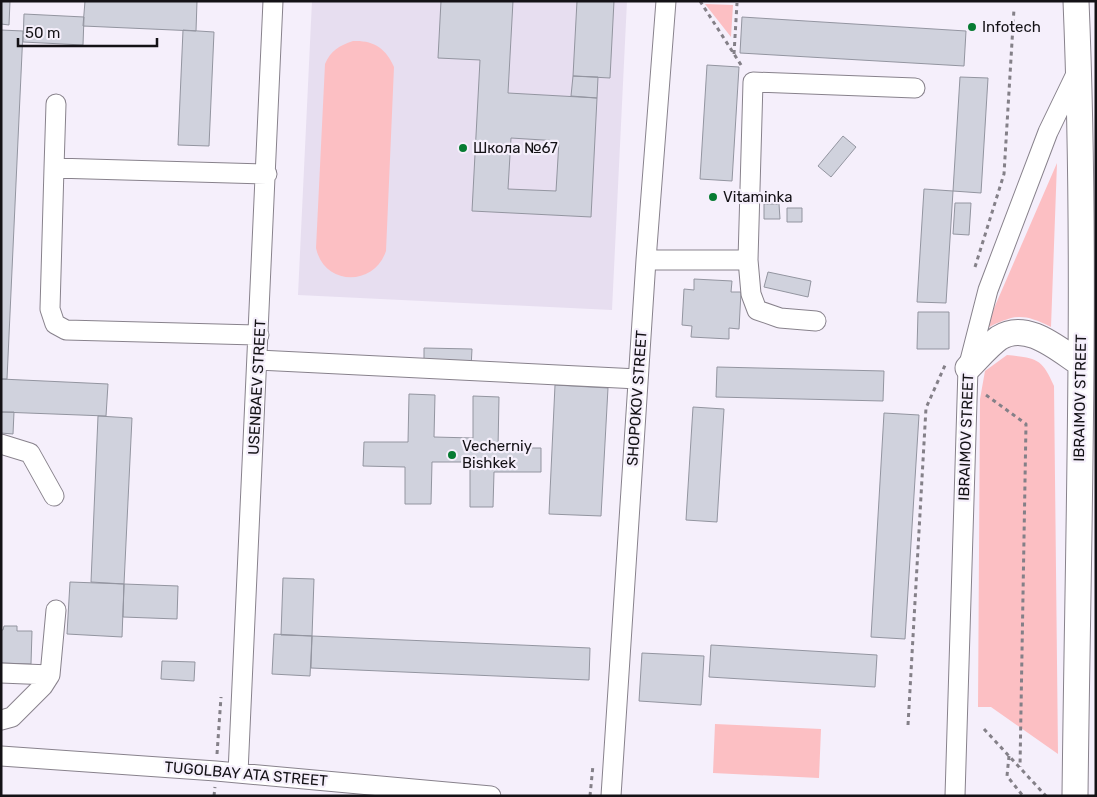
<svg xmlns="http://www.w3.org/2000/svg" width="1097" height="797" viewBox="0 0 1097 797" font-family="Rubik,sans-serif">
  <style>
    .built { fill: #e7def0 }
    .green { fill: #fcbfc3 }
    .building { fill: #d0d2dd; stroke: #9395a0; fill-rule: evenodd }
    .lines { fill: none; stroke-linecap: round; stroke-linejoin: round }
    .minor-casing { stroke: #88828c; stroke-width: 21 }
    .major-casing { stroke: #88828c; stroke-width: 27 }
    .path { stroke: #848088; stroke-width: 3; stroke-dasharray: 4 4; stroke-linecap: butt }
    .minor { stroke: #fff; stroke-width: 19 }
    .major { stroke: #fff; stroke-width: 25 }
    .poi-dot { fill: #067b32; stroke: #f5effb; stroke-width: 2 }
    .labels { text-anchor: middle; stroke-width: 4.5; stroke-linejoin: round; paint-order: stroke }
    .poi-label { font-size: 15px; fill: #141216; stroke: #f5effb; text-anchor: start }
    .street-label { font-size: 15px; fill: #141216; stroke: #f5effb }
  </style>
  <rect width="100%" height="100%" fill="#f5effb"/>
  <path class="built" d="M312,1H627L612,310L298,295Z"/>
  <path class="green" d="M705,4L733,5L731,37Z
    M353,41C373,40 386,48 394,67L386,251C374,287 324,286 316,248L325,64C331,50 339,46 353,41Z
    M1057,163L1051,327C1021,312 1014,315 985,329Z
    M1007,355C1036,358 1042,358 1054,386L1058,754L991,707H978L980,399L985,371Z
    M715,724L821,729L819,778L713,773Z"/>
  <path class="building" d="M1,1H10L9,25L1,24Z
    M85,1H197L196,31L83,26Z
    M441,1H513L508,93L597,98L591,217L472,211L480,60L438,58ZM511,138L559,141L556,191L508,189Z
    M577,1H614L610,78L573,76Z
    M24,14L84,17L83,45L23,42Z
    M742,17L966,31L964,66L740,53Z
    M1,30L23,31L7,379H1Z
    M183,30L214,32L209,146L178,145Z
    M707,65L739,67L732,181L700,179Z
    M573,76L598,77L597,98L571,96Z
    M960,77L988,78L981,193L953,191Z
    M843,136L856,147L831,177L818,166Z
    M924,189L953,191L946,303L917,302Z
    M955,203H971L969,235L953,234Z
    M764,204H779L780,219H764Z
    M787,208H802V222H787Z
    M768,272L811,281L808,297L764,287Z
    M694,279L732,281L731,292H741L739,329L729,328V339L691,337L692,326L682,325L684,289L694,290Z
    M918,312H949V349H917Z
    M424,348L472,349L471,368L424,367Z
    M717,367L884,371L883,401L716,397Z
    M1,379L108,384L106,416L1,412Z
    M555,385L608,388L601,516L549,514Z
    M409,394L435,395L434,437L473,438V396L499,397L498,448H541V472H494L493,507H470V462H432L431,504H405V467L363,466L364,442H408Z
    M693,407L724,409L717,522L686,520Z
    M1,412H14L13,434L1,433Z
    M884,413L919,415L905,639L871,637Z
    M98,416L132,418L124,584L91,582Z
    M283,578L314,579L312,636L281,635Z
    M70,582L124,584L122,637L67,634Z
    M124,584L178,586L177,619L123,617Z
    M4,626H17V631H32L31,664L1,663V630H3Z
    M274,634L312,636L310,676L272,674Z
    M312,636L590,648L589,680L311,668Z
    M711,645L877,655L875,687L709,677Z
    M642,653L704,656L701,705L639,701Z
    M162,661L195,662L194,681L161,679Z"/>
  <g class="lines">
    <defs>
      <path id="minor" d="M54,168L56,104
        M646,260H748L753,82L915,88
        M748,260L751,294L757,310L780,318L816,321
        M259,335L66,330L55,324L50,309L54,168L267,174
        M258,360L638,379
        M1,444L30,453L54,496
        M1,673L50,675
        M1,720L12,717L43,686L50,675L56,610
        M1,756L216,771L491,796
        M238,773L273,1
        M611,796L646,260L666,1
        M955,796L968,368L988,290L1048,132L1077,72"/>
      <path id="major" d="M968,368C978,358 988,346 999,338C1027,320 1059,350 1081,364
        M1075,796C1078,531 1087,266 1076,1"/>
    </defs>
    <use href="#minor" class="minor-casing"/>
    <use href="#major" class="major-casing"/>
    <path class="path" d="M700,1L743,68
      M734,54L737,3
      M975,267L1004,174L1014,9
      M986,395L1026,424L1020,767
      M908,725L926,408L946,363
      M984,729L1046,796
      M217,754L221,697
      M1009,756L1007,776L1023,796
      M214,796L215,787
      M590,796L593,765"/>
    <use href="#minor" class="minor"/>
    <use href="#major" class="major"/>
  </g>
  <g class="poi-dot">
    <circle cx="972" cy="27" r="5"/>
    <circle cx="463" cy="148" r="5"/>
    <circle cx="713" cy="197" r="5"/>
    <circle cx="452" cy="455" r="5"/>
  </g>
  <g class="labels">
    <g class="poi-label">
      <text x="982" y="32">Infotech</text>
      <text x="473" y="153">Школа №67</text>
      <text x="723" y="202">Vitaminka</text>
      <text x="462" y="451">Vecherniy<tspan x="462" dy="17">Bishkek</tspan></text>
    </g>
    <g class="street-label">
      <text transform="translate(257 387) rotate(-87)" y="5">USENBAEV STREET</text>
      <text transform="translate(637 398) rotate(-86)" y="5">SHOPOKOV STREET</text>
      <text transform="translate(1080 398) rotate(-89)" y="5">IBRAIMOV STREET</text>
      <text transform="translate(966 437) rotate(-88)" y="5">IBRAIMOV STREET</text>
      <text transform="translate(246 774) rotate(5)" y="5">TUGOLBAY ATA STREET</text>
    </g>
  </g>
  <rect width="1097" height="797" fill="none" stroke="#141216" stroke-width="5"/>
  <path d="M18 38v8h139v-8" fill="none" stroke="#141216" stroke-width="2.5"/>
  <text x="25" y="38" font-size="15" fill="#141216" stroke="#f5effb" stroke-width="4" paint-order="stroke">50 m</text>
</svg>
